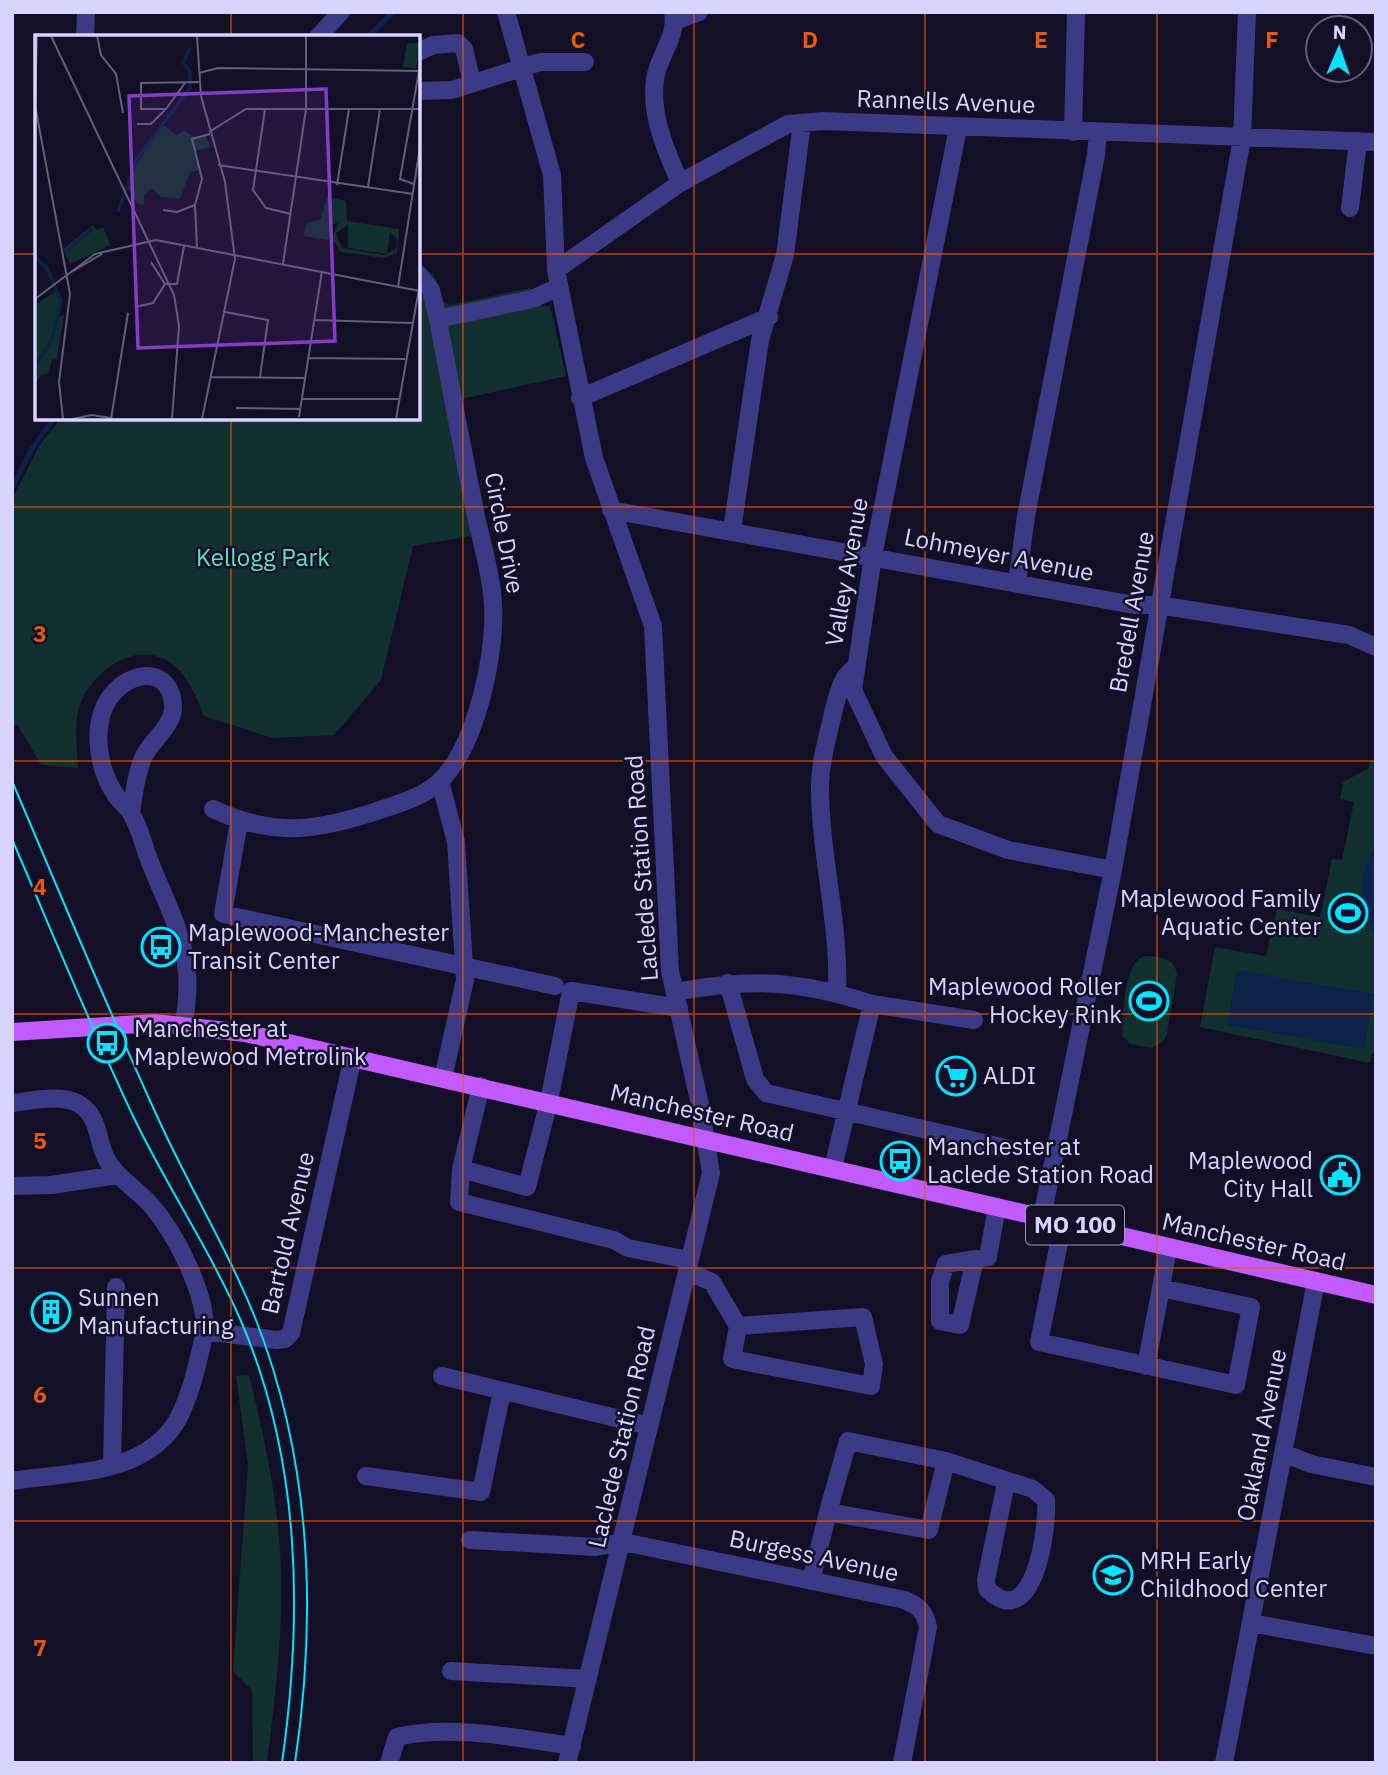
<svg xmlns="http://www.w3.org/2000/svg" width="1388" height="1775" viewBox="0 0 1388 1775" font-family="'IBM Plex Sans',sans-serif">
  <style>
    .green { fill: #12302f }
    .water { fill: #0c2248 }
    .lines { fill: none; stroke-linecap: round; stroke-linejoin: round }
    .stream { stroke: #0c2248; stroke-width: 5 }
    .minor { stroke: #3d3a85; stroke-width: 18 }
    .major { stroke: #c25bff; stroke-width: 18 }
    .tram { stroke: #00e5ff; stroke-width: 2 }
    .grid { fill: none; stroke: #e8590c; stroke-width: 2; stroke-opacity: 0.55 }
    .labels { text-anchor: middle; stroke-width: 5; stroke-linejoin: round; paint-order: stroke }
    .shield { fill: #130f26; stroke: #9e99be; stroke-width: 2 }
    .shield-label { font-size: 23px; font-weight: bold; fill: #d9d4ff }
    .street-label { font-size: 24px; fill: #d9d4ff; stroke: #130f26 }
    .park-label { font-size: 24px; fill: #5fe0c0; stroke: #130f26 }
    .poi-label { font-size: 24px; fill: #d9d4ff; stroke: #130f26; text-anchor: start }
    .inset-river { fill: none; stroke: #0c2248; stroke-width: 3.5 }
    .inset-road { fill: none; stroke: #625e7d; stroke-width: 2 }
    .view { fill: #843dc5; fill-opacity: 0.15; stroke: #843dc5; stroke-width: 3.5 }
    .inset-edge { fill: none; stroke: #d9d4ff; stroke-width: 3.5 }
    .grid-label { font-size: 23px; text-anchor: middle; font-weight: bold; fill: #e8590c; stroke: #130f26; stroke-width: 5; stroke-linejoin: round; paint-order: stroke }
  </style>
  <rect width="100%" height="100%" fill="#130f26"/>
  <path class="green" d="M418,263L434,275L443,301L449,305L530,288L541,306H550L566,376L448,402L476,535L413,546L381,680L334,735L272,738L204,716C196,695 184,665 159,657C127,646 92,675 81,702C73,722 77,747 78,768L41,765L17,724L12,726V499L39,446L61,418H418Z
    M1371,761H1376V1053H1372L1370,1063L1200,1027L1215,947L1266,956L1277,909L1320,917L1332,859L1342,860L1354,802L1340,799L1343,782L1369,768Z
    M1145,956C1160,957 1174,957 1177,974L1167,1034L1163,1042L1152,1048L1130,1044L1123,1036L1122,1028C1125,1008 1123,963 1145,956Z
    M249,1375C265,1439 279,1505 281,1571C283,1635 275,1699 267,1763H253L252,1690L233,1671L248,1465L236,1376Z"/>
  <path class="water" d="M1376,844V936C1356,909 1359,871 1376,844Z
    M1237,970L1374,994L1364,1049L1227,1025Z"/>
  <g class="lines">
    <path class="stream" d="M368,37L393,12
      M12,488L32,449L54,418"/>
    <path class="minor" d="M506,12L552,175L556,270L594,458L653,626L670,971L700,1105L711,1173L567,1763
      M673,12C678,37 658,56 655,79C650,116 666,150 680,183
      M675,21L699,12
      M85,37L86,12
      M318,37L341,12
      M418,52L433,45L458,43L464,49L472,83
      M418,91L452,90L540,62H585
      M958,128L873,556L853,690L884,756L938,824L1008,850L1113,870
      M1073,132L1076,12
      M1350,208L1358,141
      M556,270L680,183L788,124L823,121L1376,142
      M438,319L532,299L559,287
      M580,398L769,317
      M611,510L1134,605H1158L1349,635L1376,647
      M732,530L760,340L785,255L802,123
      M1017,583L1026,516L1096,155L1098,133
      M440,781L456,842L465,980L443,1078
      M213,809C271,836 311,832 371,813C394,805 420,799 438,783C476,749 496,653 493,605C492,576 482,545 476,516C463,451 450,385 438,319L431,290L418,274
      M131,813C134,794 136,774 144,756C152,740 173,726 173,707C172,657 109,672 100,721C95,747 102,776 117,797C121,802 127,807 131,813C139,826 143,843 148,857C162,894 184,933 187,973C189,990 186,1008 184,1025
      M239,821L223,914L555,986
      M728,983L755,1079L766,1093L1006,1148
      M675,992C751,978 798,980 872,1004L833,1168
      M837,993C840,924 820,856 820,786C820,761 828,737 833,713C838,695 840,677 856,667
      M872,1004L974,1020
      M481,1086L461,1169L527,1187L549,1101L571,991L679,1008
      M12,1103C31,1101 59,1094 77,1103C100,1115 96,1138 106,1158C116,1178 136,1188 151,1205C176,1234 206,1293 205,1331
      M461,1169L459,1202L614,1240L628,1248L689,1260
      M12,1186L51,1185L118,1175
      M1042,1217L1113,870L1242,138L1247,12
      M1063,1223L1039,1342L1236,1385L1251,1307L1161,1288L1168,1247
      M975,1259L960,1325L940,1321V1281L946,1264L988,1257L997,1207
      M687,1272L712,1282L738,1326L863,1317L874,1364L871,1386L732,1359L738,1326
      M1146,1366L1161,1288
      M442,1376L649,1426
      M1283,1453L1311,1464L1376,1477
      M112,1466L116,1287
      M366,1476L481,1492L502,1391
      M12,1481C68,1472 146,1476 178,1419C192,1392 198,1361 205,1331L277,1340L285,1339L291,1333L353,1057
      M828,1512L848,1441L946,1461
      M470,1540L596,1547L623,1542L905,1600C920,1607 925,1612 928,1627L902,1763
      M811,1581L828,1512L929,1530L946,1461L1033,1489L1046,1500C1048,1528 1034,1635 987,1589L986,1580L1006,1483
      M1251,1623L1376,1646
      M451,1671L588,1679
      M389,1763L397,1737C450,1724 518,1738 572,1746
      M1224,1763L1316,1281"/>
    <path class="major" d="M12,1032L155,1023L245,1033L1376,1295"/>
    <path class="tram" d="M12,781C60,893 106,1005 157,1116C188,1185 228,1250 256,1320C311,1461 317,1615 295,1763
      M12,839C52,932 90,1025 133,1116C166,1185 210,1250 241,1321C301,1461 303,1615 282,1763"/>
  </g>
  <path class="grid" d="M231,12V37M463,12V1763M694,12V1763M925,12V1763M1157,12V1763M12,254H37M418,254H1376M231,418V1763M12,507H1376M12,761H1376M12,1014H1376M12,1268H1376M12,1521H1376"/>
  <defs>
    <symbol id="stadium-ring" viewBox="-11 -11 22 22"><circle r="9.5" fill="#130f26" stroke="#00e5ff" stroke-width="1.5"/><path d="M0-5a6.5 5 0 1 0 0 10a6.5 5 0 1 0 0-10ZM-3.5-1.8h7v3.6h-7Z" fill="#00e5ff"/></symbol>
    <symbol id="bus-ring" viewBox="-11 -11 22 22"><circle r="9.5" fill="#130f26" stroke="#00e5ff" stroke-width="1.5"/><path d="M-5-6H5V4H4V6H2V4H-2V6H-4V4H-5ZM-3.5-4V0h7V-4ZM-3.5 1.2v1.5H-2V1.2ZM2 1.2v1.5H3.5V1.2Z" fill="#00e5ff"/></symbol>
    <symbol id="supermarket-ring" viewBox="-11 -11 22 22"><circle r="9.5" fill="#130f26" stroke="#00e5ff" stroke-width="1.5"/><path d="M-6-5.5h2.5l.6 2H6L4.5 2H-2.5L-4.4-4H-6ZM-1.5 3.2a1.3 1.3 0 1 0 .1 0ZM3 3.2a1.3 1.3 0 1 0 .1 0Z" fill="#00e5ff"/></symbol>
    <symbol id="civic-ring" viewBox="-11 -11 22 22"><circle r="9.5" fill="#130f26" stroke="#00e5ff" stroke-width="1.5"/><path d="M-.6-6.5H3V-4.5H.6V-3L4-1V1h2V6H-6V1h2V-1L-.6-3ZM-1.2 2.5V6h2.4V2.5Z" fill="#00e5ff"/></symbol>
    <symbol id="building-ring" viewBox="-11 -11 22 22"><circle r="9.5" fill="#130f26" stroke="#00e5ff" stroke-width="1.5"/><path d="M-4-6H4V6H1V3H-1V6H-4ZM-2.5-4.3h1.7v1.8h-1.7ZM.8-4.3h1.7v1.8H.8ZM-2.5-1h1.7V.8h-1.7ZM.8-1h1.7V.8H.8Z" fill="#00e5ff"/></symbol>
    <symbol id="school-ring" viewBox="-11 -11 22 22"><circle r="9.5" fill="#130f26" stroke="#00e5ff" stroke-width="1.5"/><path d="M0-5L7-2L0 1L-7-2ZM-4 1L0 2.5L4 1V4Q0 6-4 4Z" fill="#00e5ff"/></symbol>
  </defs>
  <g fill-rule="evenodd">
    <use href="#stadium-ring" x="1326" y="891" width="44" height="44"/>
    <use href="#bus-ring" x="139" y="925" width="44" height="44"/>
    <use href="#stadium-ring" x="1127" y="979" width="44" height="44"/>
    <use href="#bus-ring" x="85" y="1021" width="44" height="44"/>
    <use href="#supermarket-ring" x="934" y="1054" width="44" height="44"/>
    <use href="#bus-ring" x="878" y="1139" width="44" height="44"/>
    <use href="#civic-ring" x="1318" y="1153" width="44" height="44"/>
    <use href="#building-ring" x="29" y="1290" width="44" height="44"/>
    <use href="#school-ring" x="1091" y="1553" width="44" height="44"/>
  </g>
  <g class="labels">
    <rect class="shield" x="1026" y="1205.5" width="98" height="39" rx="5"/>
    <g class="shield-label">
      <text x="1075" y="1233">MO 100</text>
    </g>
    <g class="street-label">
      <text transform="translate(946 102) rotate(2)" y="8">Rannells Avenue</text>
      <text transform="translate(504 533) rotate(79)" y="8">Circle Drive</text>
      <text transform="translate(999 555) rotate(11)" y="8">Lohmeyer Avenue</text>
      <text transform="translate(847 572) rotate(-80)" y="8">Valley Avenue</text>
      <text transform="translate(1132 612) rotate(-80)" y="8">Bredell Avenue</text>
      <text transform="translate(642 868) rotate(-94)" y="8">Laclede Station Road</text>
      <text transform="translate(702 1113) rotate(13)" y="8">Manchester Road</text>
      <text transform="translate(288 1233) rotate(-77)" y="8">Bartold Avenue</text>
      <text transform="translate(1254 1242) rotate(13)" y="8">Manchester Road</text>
      <text transform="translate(1262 1435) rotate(-79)" y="8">Oakland Avenue</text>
      <text transform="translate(622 1437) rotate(-77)" y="8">Laclede Station Road</text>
      <text transform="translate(814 1556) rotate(12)" y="8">Burgess Avenue</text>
    </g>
    <g class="park-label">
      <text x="263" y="566">Kellogg Park</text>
    </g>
    <g class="poi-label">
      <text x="1321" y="907" text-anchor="end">Maplewood Family<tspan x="1321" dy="28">Aquatic Center</tspan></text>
      <text x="188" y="941">Maplewood-Manchester<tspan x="188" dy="28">Transit Center</tspan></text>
      <text x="1122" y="995" text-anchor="end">Maplewood Roller<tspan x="1122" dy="28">Hockey Rink</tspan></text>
      <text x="134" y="1037">Manchester at<tspan x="134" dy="28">Maplewood Metrolink</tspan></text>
      <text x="983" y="1084">ALDI</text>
      <text x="927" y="1155">Manchester at<tspan x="927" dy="28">Laclede Station Road</tspan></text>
      <text x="1313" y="1169" text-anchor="end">Maplewood<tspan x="1313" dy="28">City Hall</tspan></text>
      <text x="78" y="1306">Sunnen<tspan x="78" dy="28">Manufacturing</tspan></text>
      <text x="1140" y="1569">MRH Early<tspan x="1140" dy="28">Childhood Center</tspan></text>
    </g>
  </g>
  <g transform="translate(35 35)">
    <rect width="385" height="385" fill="#130f26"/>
    <path d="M372,8H385L381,34L368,32ZM128,90L142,100L149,95L159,102L170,99L176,112L159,116L164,135L155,137L145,164L126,162L116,153L109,160V170L103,169L92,153L94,140ZM292,162L311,166L312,186L364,194L362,218L349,223L306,217L297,204L303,188L297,189L293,205L269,201L271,189L286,184ZM313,190V213L352,219L355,197L362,204L361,214L349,220L307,213L301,198ZM58,190L62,195L68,192L75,210L35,229L28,214ZM21,256L25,266L22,283L29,280L22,325L17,324L14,338L6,340L0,349V270Z" fill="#12302f" fill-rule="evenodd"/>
    <path class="inset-river" d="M83,177L101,125L155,53V37L148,27L155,13M30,217L58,193M0,222L12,233L26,266L18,301L0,333"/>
    <path class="inset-road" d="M2,1L0,70L35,259L24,347L28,384M16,1L139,260L144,291L137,384M62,1L66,20L81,39L88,78M162,1L166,61L190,147L200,224L167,384M164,38L183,33L384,36L365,144L379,149M150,48L131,74H106V48L164,47M230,74L218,155L231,173L256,179M102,89H116L130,75M174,97L211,74H385M183,130L378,159M302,150L314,74M333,152L345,74M128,175L142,177L160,170M162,212L160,170L167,144L157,104L175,99M116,227L130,249M248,229L271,74V1M33,239L67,219M363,252L385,112M0,264L60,219L121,205L385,256M100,272L118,268L130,249H142L149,211M190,277L233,285L225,342M279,285L378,288M274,323L370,324M176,342L270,343M267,364H364M201,373L266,374M264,382L287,236M37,384L57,380L76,383M76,384L93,278M361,384L385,248"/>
    <path class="view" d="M291,54L300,306L103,313L94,61Z"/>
    <rect width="385" height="385" class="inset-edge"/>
  </g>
  <g class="grid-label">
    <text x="578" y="48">C</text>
    <text x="810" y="48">D</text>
    <text x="1041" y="48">E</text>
    <text x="1272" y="48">F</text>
    <text x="40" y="642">3</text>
    <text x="40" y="895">4</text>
    <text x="40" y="1149">5</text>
    <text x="40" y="1403">6</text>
    <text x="40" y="1656">7</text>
  </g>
  <rect width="1388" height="1775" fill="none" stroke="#d9d4ff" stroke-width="28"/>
  <g transform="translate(1339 49) rotate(2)"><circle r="33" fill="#130f26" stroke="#625e7d" stroke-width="2"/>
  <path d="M0-5L12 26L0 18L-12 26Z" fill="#00e5ff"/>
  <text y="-10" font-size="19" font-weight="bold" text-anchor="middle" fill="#d9d4ff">N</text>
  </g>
</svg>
